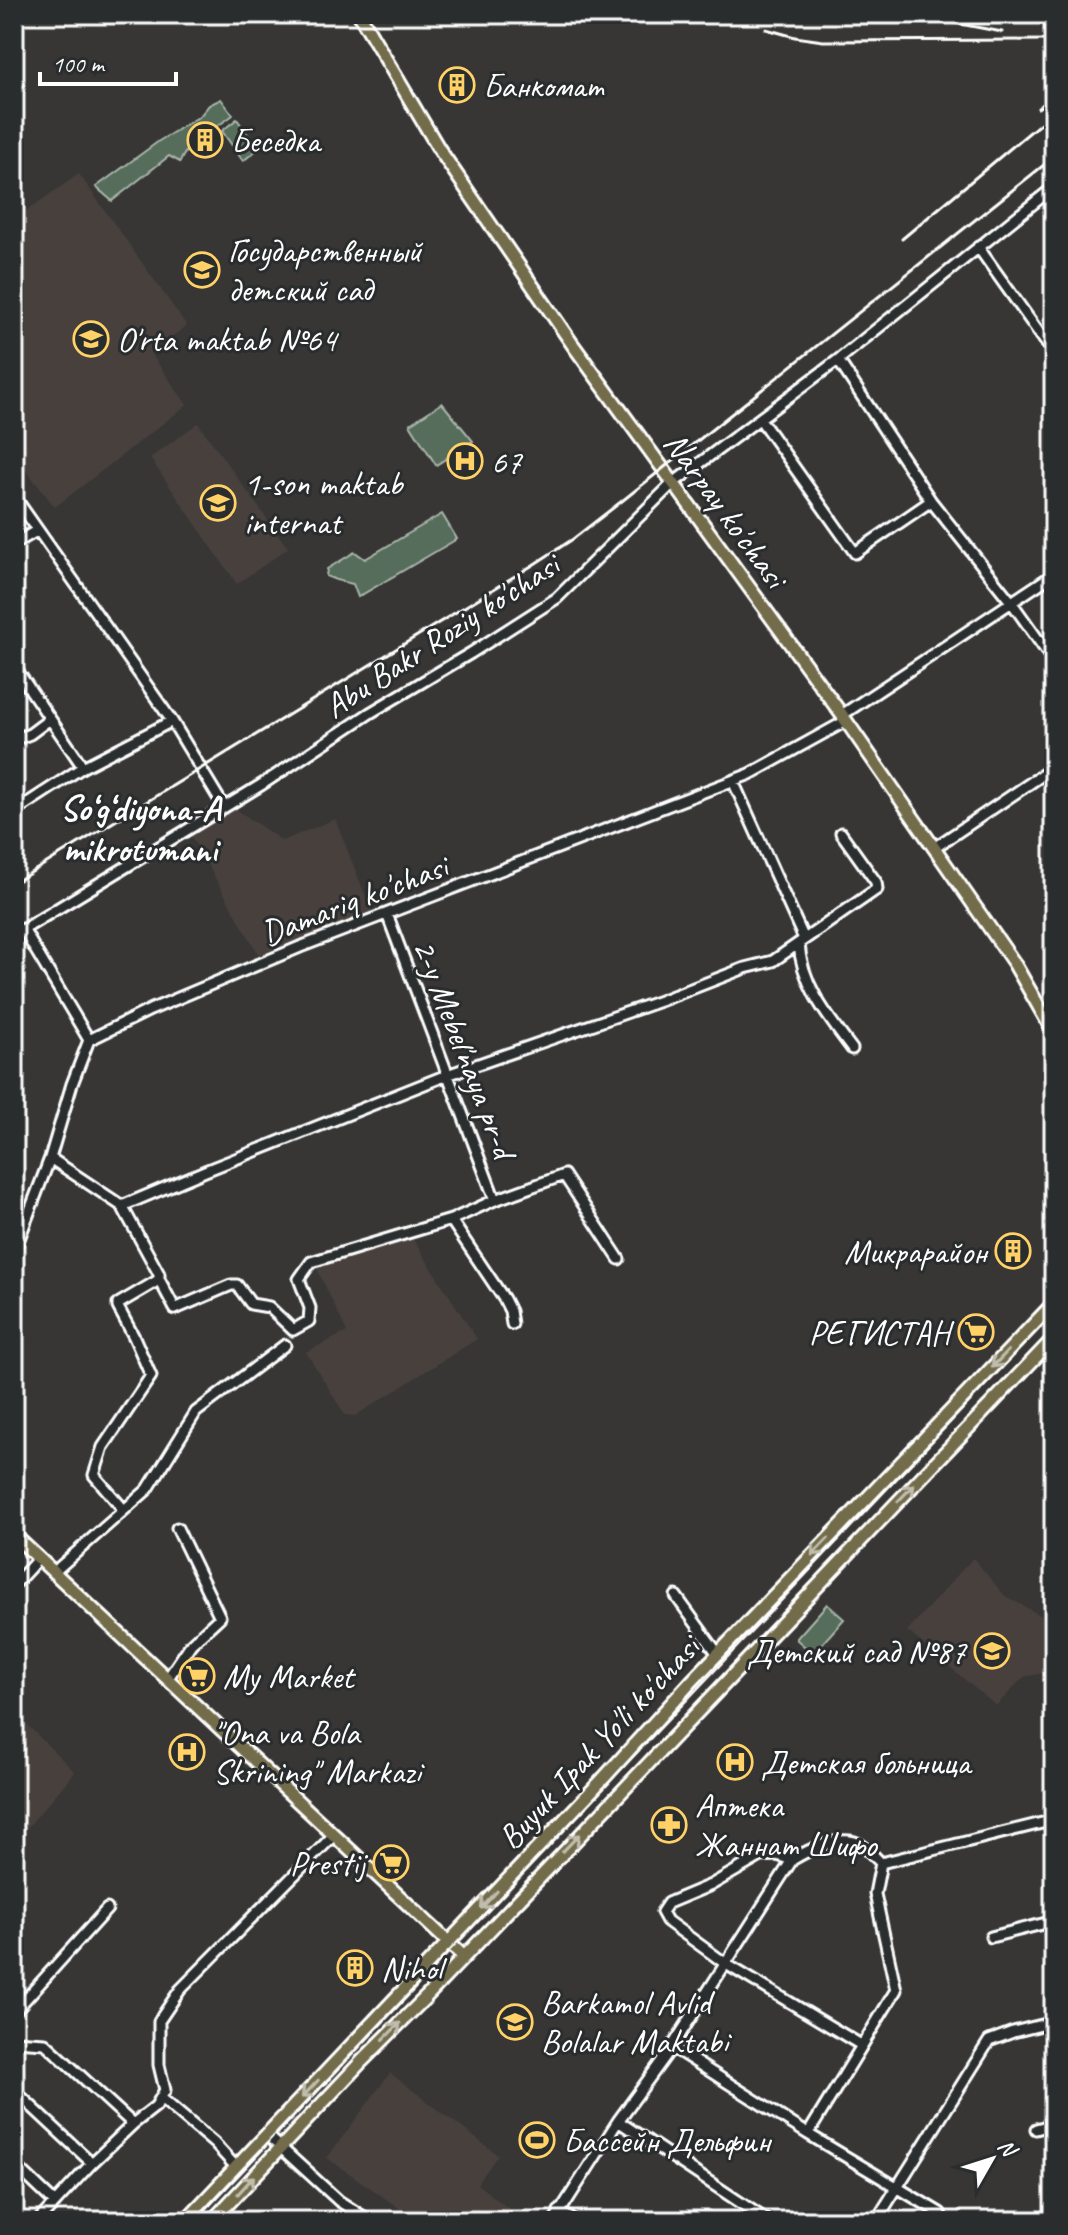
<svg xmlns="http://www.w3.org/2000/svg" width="1068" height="2235" viewBox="0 0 1068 2235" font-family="Caveat,sans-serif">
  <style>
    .built { fill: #47413e }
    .green { fill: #556d5a; stroke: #aab6ac; stroke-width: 2 }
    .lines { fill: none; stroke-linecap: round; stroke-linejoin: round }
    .minor-casing { stroke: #fff; stroke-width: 15 }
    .major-casing { stroke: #fff; stroke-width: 17 }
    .minor { stroke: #2a2d2e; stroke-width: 9 }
    .major { stroke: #736c4b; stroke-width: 11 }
    .tram { stroke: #fff; stroke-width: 2 }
    .rail { stroke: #fff; stroke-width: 3 }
    .oneway { stroke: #c0bdae }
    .labels { text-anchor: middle; stroke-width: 6; stroke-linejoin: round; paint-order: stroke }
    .poi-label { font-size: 34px; fill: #fff; stroke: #2a2d2e; text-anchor: start }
    .street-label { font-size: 34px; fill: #fff; stroke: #2a2d2e }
    .neighbourhood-label { font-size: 36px; font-weight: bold; fill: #fff; stroke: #2a2d2e }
  </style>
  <rect width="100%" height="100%" fill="#373635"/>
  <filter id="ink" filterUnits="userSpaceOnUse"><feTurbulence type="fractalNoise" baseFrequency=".0125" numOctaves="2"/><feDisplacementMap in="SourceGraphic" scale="16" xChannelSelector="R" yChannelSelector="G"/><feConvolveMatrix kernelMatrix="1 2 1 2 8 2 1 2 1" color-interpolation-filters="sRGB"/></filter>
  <g filter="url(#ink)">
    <path class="built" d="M79,174L187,326L150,352L187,405L55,507L14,455V219Z
      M198,423L288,548L237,584L150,458Z
      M236,809L282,841L335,819L372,912L259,955L191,836Z
      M409,1233L477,1339L355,1416L345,1415L306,1352L347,1332L317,1269Z
      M973,1558L1005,1596L1045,1618L1054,1621V1671L1024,1677L996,1706L907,1631Z
      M14,1712L75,1772L14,1843Z
      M390,2073L498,2155L477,2184L520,2217L517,2221H418L327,2158Z"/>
    <path class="green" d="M221,99L233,115C213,131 191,137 180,162L169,156L112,201L96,187L159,141L200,116L209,105Z
      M237,119L258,149L243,161L222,131Z
      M442,403L473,441L436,465L410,424Z
      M442,514L457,539L358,597L353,584L336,580L326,576L327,569L355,552L365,559Z
      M827,1604L844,1619L813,1654L796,1639Z"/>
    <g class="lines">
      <defs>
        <path id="minor" d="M978,247L1054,354
          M838,360L931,501L1012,603L1054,662
          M760,419L855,553L931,501
          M14,496L172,721L224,807
          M14,544L38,530
          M14,666L83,767
          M842,715L1054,574
          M14,733L22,737L30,734L50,719
          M733,781L804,939
          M14,812L83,767L172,721
          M934,848L1054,767
          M387,914L495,1200
          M23,929L89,1040
          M14,935L261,785L370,713L471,653L557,598L672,484L838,360L1054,187
          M799,943C801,984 828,1017 852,1049
          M50,1158L122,1206L205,1171L447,1075L660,1001L745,968L773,961L877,889L876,882L841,833
          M122,1206L159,1274V1279L157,1281L118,1304V1307L134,1337L151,1376L103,1447L94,1475L124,1510
          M451,1220L504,1299L510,1311L512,1324
          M14,1252L50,1158L72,1084L89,1040L150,1010L300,947L750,774L846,721
          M159,1279L175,1309L231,1285H237L251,1304L269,1307L293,1330L309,1321L310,1308L299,1279L311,1262L451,1220L495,1200L564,1175L619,1259
          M54,1572L148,1489L196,1412L285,1345
          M14,1585L39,1558
          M676,1596L718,1654
          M168,1678L191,1644L220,1617L177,1528
          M792,1860L777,1855L761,1856L711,1885L668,1903L662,1912L667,1921L726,1964L861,2045
          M881,1863L1054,1820
          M991,1937L1054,1921
          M14,2012L107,1909
          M14,2041L45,2043L133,2124L156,2106L165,2090L159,2065V2021L180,1990L334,1835
          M672,2047L808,2134L940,2213L943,2221
          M14,2090L92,2163
          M161,2098L214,2143L236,2167
          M618,2121L768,2221
          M1036,2129L1054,2124
          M808,2134L896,1990L875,1894L881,1863
          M267,2135L339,2201L370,2221
          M14,2164L55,2203
          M559,2211L575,2221
          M38,2221L92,2163L133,2124
          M554,2221L618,2121L672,2047L792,1860C808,1850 842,1833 861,1845C868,1849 875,1857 881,1863
          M876,2221L989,2041L1013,2032L1054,2022
          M1042,2221L1054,2218"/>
        <path id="major" d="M359,14L439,149L573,345L842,715L1014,963L1054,1033
          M14,1535L463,1956
          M185,2221L601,1781L691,1682L1054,1303
          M212,2221L362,2061L426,1997L1054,1338"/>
      </defs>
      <use href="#minor" class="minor-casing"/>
      <use href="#major" class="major-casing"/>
      <use href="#minor" class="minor"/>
      <use href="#major" class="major"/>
      <path class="tram" d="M193,2221L1054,1313"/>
      <path class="rail" d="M924,14L934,19L1002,32
        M766,29L795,37L823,41L1054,40
        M1038,108L1054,96
        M902,239L1054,112
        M14,883L533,565L573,539L622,501L1054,157"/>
    </g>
    <defs><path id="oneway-shaft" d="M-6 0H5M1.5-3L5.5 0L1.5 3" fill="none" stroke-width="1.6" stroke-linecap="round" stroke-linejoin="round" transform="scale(2)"/></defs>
    <g class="oneway">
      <use href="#oneway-shaft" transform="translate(1000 1359) rotate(134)"/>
      <use href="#oneway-shaft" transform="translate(906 1493) rotate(-46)"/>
      <use href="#oneway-shaft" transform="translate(820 1547) rotate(134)"/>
      <use href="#oneway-shaft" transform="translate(571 1843) rotate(-46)"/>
      <use href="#oneway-shaft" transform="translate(489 1900) rotate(133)"/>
      <use href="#oneway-shaft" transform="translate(392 2031) rotate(-45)"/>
      <use href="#oneway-shaft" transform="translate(310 2089) rotate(133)"/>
      <use href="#oneway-shaft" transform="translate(246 2185) rotate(-48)"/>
    </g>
  </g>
  <defs>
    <symbol id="building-ring" viewBox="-11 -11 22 22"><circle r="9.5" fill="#2a2d2e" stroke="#ffd166" stroke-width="1.5"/><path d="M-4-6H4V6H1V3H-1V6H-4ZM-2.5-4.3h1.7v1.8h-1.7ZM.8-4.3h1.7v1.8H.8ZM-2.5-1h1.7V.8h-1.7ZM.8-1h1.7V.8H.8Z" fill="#ffd166"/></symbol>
    <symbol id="school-ring" viewBox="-11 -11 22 22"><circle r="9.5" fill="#2a2d2e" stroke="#ffd166" stroke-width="1.5"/><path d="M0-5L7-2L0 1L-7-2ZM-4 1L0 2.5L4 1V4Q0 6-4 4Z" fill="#ffd166"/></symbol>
    <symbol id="hospital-ring" viewBox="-11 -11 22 22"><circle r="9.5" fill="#2a2d2e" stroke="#ffd166" stroke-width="1.5"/><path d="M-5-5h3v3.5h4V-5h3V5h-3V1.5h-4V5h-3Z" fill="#ffd166"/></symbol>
    <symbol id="supermarket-ring" viewBox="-11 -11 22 22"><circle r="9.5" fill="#2a2d2e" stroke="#ffd166" stroke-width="1.5"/><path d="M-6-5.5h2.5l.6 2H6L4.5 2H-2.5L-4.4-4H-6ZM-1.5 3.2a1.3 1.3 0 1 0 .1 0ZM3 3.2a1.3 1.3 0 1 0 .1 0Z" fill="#ffd166"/></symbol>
    <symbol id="pharmacy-ring" viewBox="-11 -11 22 22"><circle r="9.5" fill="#2a2d2e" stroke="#ffd166" stroke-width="1.5"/><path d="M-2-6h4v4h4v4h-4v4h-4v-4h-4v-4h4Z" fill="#ffd166"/></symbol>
    <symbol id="stadium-ring" viewBox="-11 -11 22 22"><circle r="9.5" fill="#2a2d2e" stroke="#ffd166" stroke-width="1.5"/><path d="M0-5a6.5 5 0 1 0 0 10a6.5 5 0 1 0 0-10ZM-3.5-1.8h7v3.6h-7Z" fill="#ffd166"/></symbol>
  </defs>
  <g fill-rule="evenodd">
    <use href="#building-ring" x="437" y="65" width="40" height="40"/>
    <use href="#building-ring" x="185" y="120" width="40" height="40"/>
    <use href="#school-ring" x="182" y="250" width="40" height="40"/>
    <use href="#school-ring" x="71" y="319" width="40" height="40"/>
    <use href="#hospital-ring" x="445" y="441" width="40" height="40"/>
    <use href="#school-ring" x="198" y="483" width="40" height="40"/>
    <use href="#building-ring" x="993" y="1231" width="40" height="40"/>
    <use href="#supermarket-ring" x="956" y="1312" width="40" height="40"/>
    <use href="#school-ring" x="972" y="1631" width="40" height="40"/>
    <use href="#supermarket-ring" x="177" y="1656" width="40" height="40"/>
    <use href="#hospital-ring" x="167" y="1732" width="40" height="40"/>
    <use href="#hospital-ring" x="715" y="1742" width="40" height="40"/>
    <use href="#pharmacy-ring" x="649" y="1805" width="40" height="40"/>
    <use href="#supermarket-ring" x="371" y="1843" width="40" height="40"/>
    <use href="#building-ring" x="335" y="1948" width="40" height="40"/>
    <use href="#school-ring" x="495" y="2002" width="40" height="40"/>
    <use href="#stadium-ring" x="517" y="2120" width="40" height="40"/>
  </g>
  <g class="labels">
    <g class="poi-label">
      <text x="483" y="97">Банкомат</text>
      <text x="231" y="152">Беседка</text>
      <text x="228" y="262">Государственный<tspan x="228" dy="39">детский сад</tspan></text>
      <text x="117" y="351">O'rta maktab №64</text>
      <text x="491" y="473">67</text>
      <text x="244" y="495">1-son maktab<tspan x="244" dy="39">internat</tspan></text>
      <text x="987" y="1263" text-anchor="end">Микрарайон</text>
      <text x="950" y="1344" text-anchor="end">РЕГИСТАН</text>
      <text x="966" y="1663" text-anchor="end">Детский сад №87</text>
      <text x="223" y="1688">My Market</text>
      <text x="213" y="1744">"Ona va Bola<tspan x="213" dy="39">Skrining" Markazi</tspan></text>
      <text x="761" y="1774">Детская больница</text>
      <text x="695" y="1817">Аптека<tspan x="695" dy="39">Жаннат Шифо</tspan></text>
      <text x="365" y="1875" text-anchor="end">Prestij</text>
      <text x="381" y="1980">Nihol</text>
      <text x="541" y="2014">Barkamol Avlid<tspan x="541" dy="39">Bolalar Maktabi</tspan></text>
      <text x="563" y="2152">Бассейн Дельфин</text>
    </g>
    <g class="street-label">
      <text transform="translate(726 509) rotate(54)" y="12">Narpay ko'chasi</text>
      <text transform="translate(441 635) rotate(-33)" y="12">Abu Bakr Roziy ko'chasi</text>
      <text transform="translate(354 899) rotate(-21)" y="12">Damariq ko'chasi</text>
      <text transform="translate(465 1048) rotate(69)" y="12">2-y Mebel'naya pr-d</text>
      <text transform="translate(598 1742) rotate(-47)" y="12">Buyuk Ipak Yo'li ko'chasi</text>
    </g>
    <g class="neighbourhood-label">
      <text x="140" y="820">So‘g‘diyona-А<tspan x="140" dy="41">mikrotumani</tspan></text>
    </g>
  </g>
  <rect width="1068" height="2235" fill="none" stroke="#2a2d2e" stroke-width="48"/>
  <rect x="24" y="24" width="1020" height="2187" fill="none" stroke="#fff" stroke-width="3" filter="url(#ink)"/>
  <g transform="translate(992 2159) rotate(51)" stroke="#2a2d2e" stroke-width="6" paint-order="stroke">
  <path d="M0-6L14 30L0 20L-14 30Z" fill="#ffffff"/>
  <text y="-12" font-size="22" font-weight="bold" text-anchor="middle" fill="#ffffff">N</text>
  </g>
  <path d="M40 72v12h136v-12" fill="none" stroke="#ffffff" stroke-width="4"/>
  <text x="52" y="72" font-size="24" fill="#ffffff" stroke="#2a2d2e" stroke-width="6" paint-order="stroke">100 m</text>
</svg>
